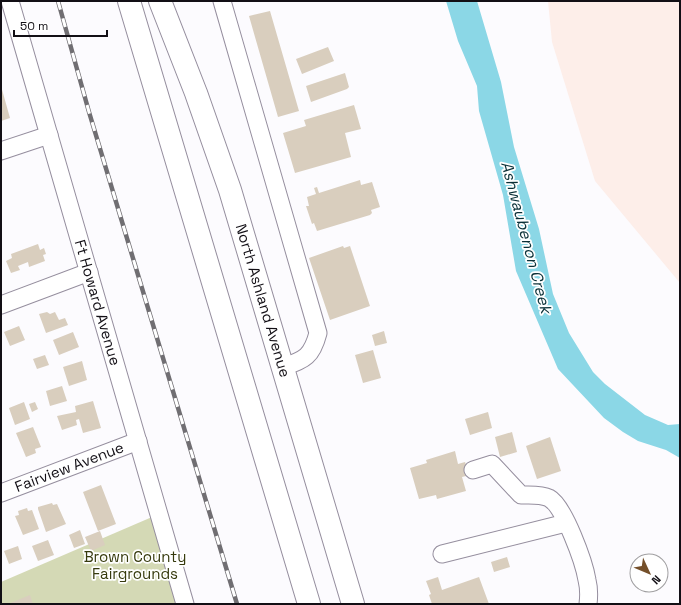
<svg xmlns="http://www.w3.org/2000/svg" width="681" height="605" viewBox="0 0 681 605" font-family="'Space Grotesk',sans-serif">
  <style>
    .industrial { fill: #fdeee9 }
    .green { fill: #d4d9b5 }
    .water { fill: #8bd7e6 }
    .building { fill: #d9cebe }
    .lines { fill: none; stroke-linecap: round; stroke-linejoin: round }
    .minor-casing { stroke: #958e9e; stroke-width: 19 }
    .major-casing { stroke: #958e9e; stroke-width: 24 }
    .minor { stroke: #fff; stroke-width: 17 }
    .major { stroke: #fff; stroke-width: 22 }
    .rail-casing { stroke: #706e72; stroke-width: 4.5 }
    .rail { stroke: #fff; stroke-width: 3; stroke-dasharray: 9; stroke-linecap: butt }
    .labels { text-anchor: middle; stroke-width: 3.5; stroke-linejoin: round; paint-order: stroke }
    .street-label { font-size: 15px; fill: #120f15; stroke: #fff }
    .park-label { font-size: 15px; fill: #363a0d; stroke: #fff }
    .water-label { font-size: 16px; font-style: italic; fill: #0a3037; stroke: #fff }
  </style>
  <rect width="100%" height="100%" fill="#fcfbfe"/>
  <path class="industrial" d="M548,1H680V283L595,181L552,42Z"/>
  <path class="green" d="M159,514L185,604H1V582Z"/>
  <path class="water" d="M446,1H477L501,82L514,147L539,229L553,294L569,333L593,372L605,384L645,415L668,425L680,424V458L666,450L638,441L623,432L604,418L558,369L516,271L503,195L479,111L477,86L458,41Z"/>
  <path class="building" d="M270,11L299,111L278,117L249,16Z
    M328,47L334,61L302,74L296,59Z
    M345,73L349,87L347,89L311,102L306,86Z
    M1,86L10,118L1,121Z
    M354,105L361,129L345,133L351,157L295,173L283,133L306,126L304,120Z
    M360,180L361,185L372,182L380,207L371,210L372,213L370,215L317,231L314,223L312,224L306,206H309L307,197L316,194L314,188L317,187L319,193Z
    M38,244L40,250L44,248L46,254L43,255L45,261L29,267L28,262L18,266L20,270L11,273L6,261L12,258L11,254Z
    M343,246L344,248L350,246L370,306L330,320L309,258Z
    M47,312L50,314L55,312L59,320L65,318L68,325L46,333L39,314Z
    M19,326L25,340L10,346L4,332Z
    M384,331L387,343L375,346L372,335Z
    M73,332L79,347L59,355L53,340Z
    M373,350L381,378L363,383L355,355Z
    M45,355L49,365L37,369L33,359Z
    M82,361L87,380L69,386L63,367Z
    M62,386L67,401L50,406L46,391Z
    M93,401L101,428L83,433L79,419L76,420L77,425L62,430L57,416L76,412L75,406Z
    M24,402L30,419L15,425L9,408Z
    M35,402L38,409L32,412L29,404Z
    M488,412L492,428L470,435L465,419Z
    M33,427L41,447L35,449L36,453L26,457L16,433Z
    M512,432L517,452L500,457L495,437Z
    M550,437L561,471L537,479L526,446Z
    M455,451L458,464L465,462L470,475L462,477L466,491L437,499L436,495L419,499L410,468L427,463L426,460Z
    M101,485L116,524L98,531L83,492Z
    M52,503L53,505L57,504L66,524L46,532L38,509V507Z
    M27,508L28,511L32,510L39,529L23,535L15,516L19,515L18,511Z
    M80,530L85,544L74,548L69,535Z
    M100,531L105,545L91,551L85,537Z
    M48,540L54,555L38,561L32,546Z
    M18,546L22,559L9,564L4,551Z
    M507,557L510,567L494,572L491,562Z
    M438,577L442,590L479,577L489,604H432L429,595L431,594L426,581Z
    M30,595L33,604H8Z"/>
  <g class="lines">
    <defs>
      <g id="minor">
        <path id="s1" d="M10,1L185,604"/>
        <path d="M222,1L318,333C312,356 305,360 283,367"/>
        <path d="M1,151L49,135"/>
        <path d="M1,305L89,272"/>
        <path d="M473,470L492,464L521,495C530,495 541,494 549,498C564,506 584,562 587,580C589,588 589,596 588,604"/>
        <path id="s2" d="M1,493L138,441"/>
        <path d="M442,554L566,523"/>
      </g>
      <g id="major">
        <path d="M129,1L309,604"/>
        <path id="s3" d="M160,1L196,93L230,190L353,604"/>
      </g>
    </defs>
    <use href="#minor" class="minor-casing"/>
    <use href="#major" class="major-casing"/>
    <use href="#minor" class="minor"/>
    <use href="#major" class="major"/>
    <defs>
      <path id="rail" d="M58,1L89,112L237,604"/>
    </defs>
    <use href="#rail" class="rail-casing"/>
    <use href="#rail" class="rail"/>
  </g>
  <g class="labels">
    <g class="street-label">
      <text dy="5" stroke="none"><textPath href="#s3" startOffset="317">North Ashland Avenue</textPath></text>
      <text dy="5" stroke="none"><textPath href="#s1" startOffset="314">Ft Howard Avenue</textPath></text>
      <text dy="5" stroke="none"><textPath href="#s2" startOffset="73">Fairview Avenue</textPath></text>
    </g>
    <g class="park-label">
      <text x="135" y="562">Brown County<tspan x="135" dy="17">Fairgrounds</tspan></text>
    </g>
    <g class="water-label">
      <text transform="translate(527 237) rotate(75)" y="6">Ashwaubenon Creek</text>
    </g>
  </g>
  <rect width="681" height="605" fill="none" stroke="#120f15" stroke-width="4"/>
  <g transform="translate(649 573) rotate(134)"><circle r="19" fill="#ffffff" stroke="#a09fa1"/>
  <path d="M0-3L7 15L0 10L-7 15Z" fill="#744f2a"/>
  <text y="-6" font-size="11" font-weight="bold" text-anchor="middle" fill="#120f15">N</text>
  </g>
  <path d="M14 30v6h93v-6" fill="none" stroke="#120f15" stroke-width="2"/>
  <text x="20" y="30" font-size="12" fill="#120f15" stroke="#ffffff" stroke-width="3" paint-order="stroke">50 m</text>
</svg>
